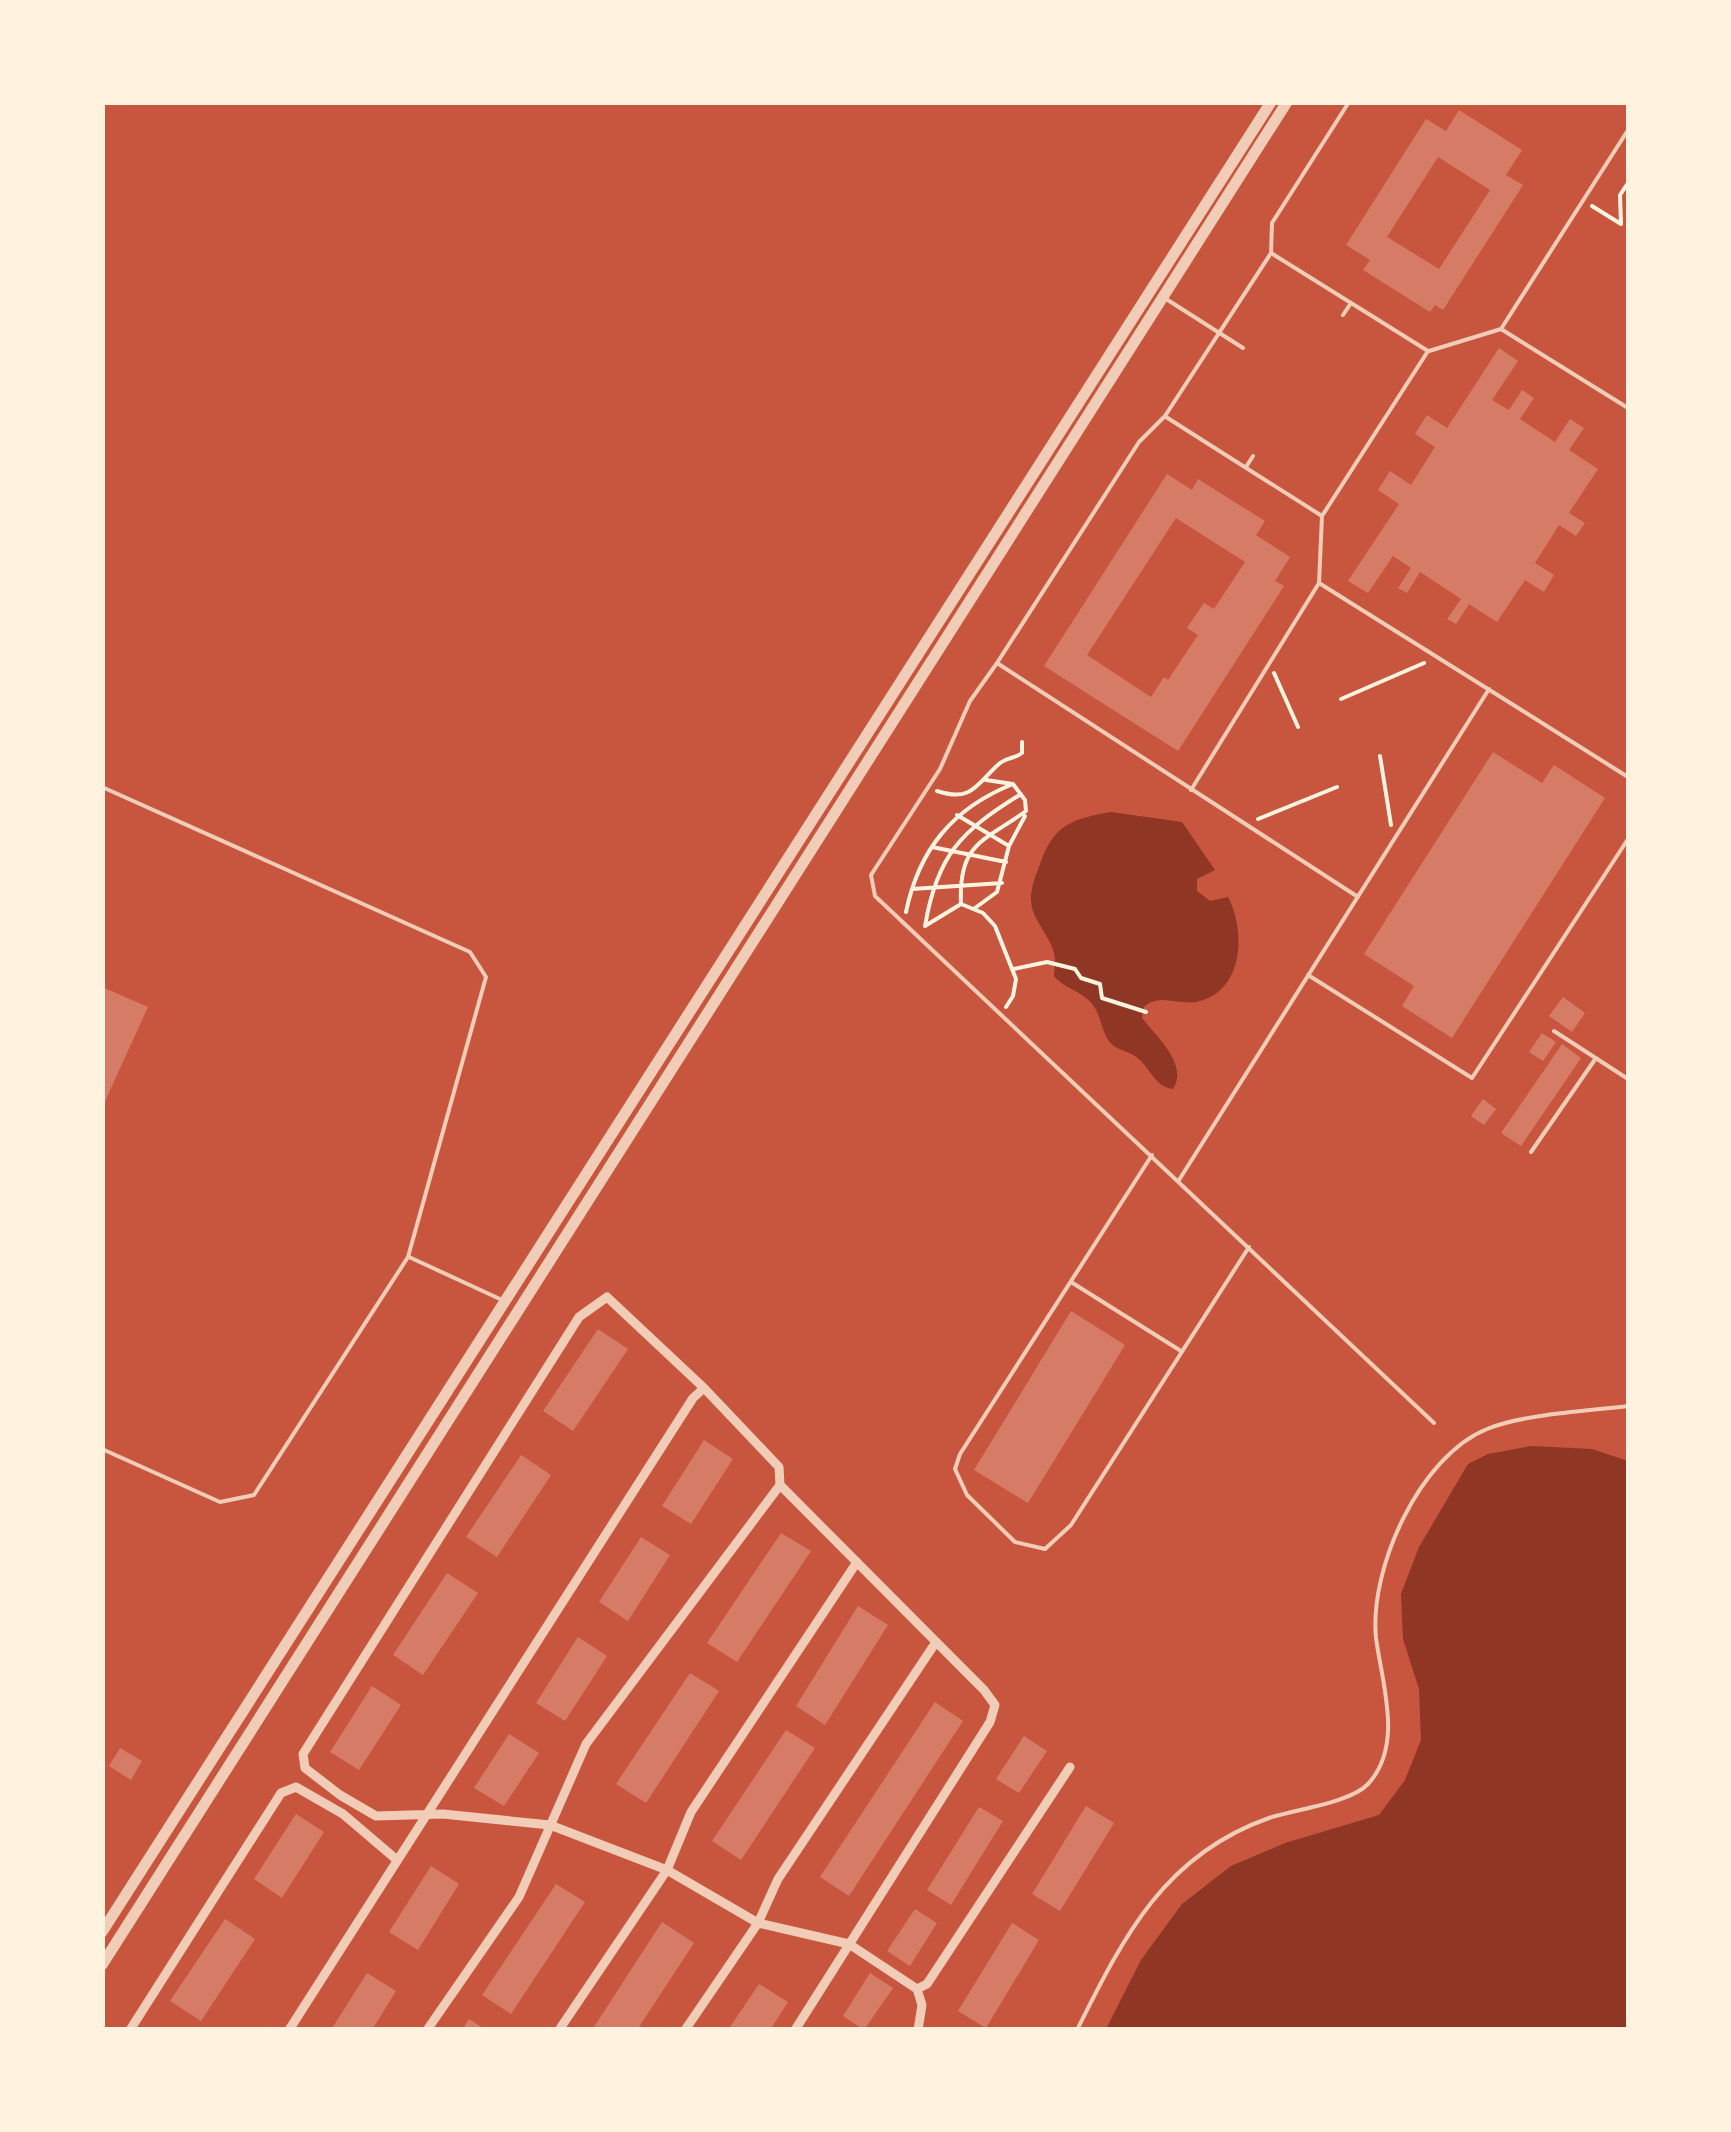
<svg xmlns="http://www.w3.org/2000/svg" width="1731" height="2132" viewBox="0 0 1731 2132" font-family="Lato,sans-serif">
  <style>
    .water { fill: #8f3625 }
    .building { fill: #d67c66; fill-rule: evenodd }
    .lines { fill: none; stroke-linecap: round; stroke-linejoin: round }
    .path { stroke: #fff3e0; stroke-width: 4 }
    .service { stroke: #f1ccb7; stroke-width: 4 }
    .minor { stroke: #f1ccb7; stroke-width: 9 }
    .tertiary { stroke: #f1ccb7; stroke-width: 11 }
  </style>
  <rect width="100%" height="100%" fill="#c8553d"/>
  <path class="water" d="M1111,812L1182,822L1215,870L1197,879V891L1210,901L1228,897C1246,931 1244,993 1196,1002C1177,1005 1160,993 1144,1007L1142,1018C1156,1036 1189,1065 1173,1089C1152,1086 1150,1064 1133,1055C1123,1049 1114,1050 1107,1038C1099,1023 1101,1010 1086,998C1075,989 1063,987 1054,976C1054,971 1055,966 1055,960C1055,940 1033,923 1031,902C1030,889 1036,875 1040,864C1054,824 1072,819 1111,812Z
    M1531,1446L1592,1449L1628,1461V2029H1106L1141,1960L1182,1904L1231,1866L1285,1843L1379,1815L1405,1780L1421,1740L1419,1689L1403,1639L1401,1594L1419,1547L1468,1464L1488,1454Z"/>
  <path class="building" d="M1459,110L1522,150L1506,175L1523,185L1443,310L1435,305L1430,312L1363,270L1370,260L1346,245L1426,119L1446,131ZM1438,157L1490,190L1439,269L1387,237Z
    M1499,348L1518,361L1492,400L1509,410L1522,390L1534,398L1520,419L1555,442L1570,419L1584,428L1569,450L1598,469L1569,513L1585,523L1576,536L1559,525L1535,563L1554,575L1544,592L1525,580L1497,622L1469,604L1456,624L1447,619L1461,599L1420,572L1407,593L1398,588L1411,568L1393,556L1368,593L1348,581L1399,504L1378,490L1390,471L1411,485L1435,447L1415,434L1427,415L1447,428Z
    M1167,474L1192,490L1198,479L1265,521L1256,535L1290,557L1275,581L1284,586L1178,751L1044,666ZM1176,518L1245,562L1214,609L1204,603L1187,628L1198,635L1168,680L1164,677L1151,697L1087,655Z
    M1493,752L1542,783L1554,765L1605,798L1452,1038L1402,1006L1414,986L1364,954Z
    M102,987L148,1007L102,1108Z
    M1563,997L1585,1013L1572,1032L1549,1016Z
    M1542,1033L1556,1042L1543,1061L1529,1052Z
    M1562,1044L1581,1058L1521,1146L1501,1133Z
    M1483,1099L1496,1109L1484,1125L1471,1116Z
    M1071,1311L1125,1345L1028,1503L974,1470Z
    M598,1329L628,1349L573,1431L543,1411Z
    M704,1440L733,1459L691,1524L662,1506Z
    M521,1455L551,1475L497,1557L466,1537Z
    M781,1533L811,1551L737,1662L707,1643Z
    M641,1537L670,1555L628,1621L599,1602Z
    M447,1573L478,1593L423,1675L393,1655Z
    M858,1606L888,1625L825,1725L796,1706Z
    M578,1637L607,1656L565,1721L536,1703Z
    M690,1673L719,1691L646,1803L616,1784Z
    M372,1686L401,1705L359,1770L330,1752Z
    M935,1702L963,1721L849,1896L820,1877Z
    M786,1730L815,1748L741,1860L712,1841Z
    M509,1734L539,1753L504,1806L474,1788Z
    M1024,1736L1047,1751L1019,1793L996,1779Z
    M120,1748L142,1761L131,1780L109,1766Z
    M1086,1806L1114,1823L1060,1911L1032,1894Z
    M979,1807L1003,1821L951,1905L927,1890Z
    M296,1814L324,1832L282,1898L254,1879Z
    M431,1866L459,1884L418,1950L389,1932Z
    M556,1884L585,1902L511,2014L482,1995Z
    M915,1909L937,1923L910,1966L887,1951Z
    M225,1919L255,1939L201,2021L170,2001Z
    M662,1922L694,1943L637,2030H592Z
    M1012,1923L1039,1940L986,2028L958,2011Z
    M367,1973L396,1991L372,2030H331Z
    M870,1973L893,1988L864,2030L843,2016Z
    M759,1984L788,2002L770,2030H728Z
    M469,2019L486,2030H462Z"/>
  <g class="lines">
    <path class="path" d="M1592,206L1621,224
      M1621,224L1620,195L1628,183
      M1274,673L1298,727
      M1341,699L1424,663
      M1380,756L1391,825
      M937,791C973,803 977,783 1000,763C1008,757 1014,759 1022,753V742
      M957,815L1009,846
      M1258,819L1337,787
      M932,847L1006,862
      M912,889L1002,883
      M961,904L983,913L995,926L1016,979L1013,996L1006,1007
      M975,908L997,892L1009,846L1025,816
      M906,912C919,849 953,808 1013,784
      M925,926L961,904C958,842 985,841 1026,811L1025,800L1013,784L986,780
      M925,926C937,855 961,831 1021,794
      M1014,969L1047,962L1075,969L1081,978L1100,984L1102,998L1146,1012"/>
    <path class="service" d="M1349,102L1272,223L1271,253L1165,416L1139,442L997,663L1358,897
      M1163,297L1243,348
      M1343,315L1351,303
      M1501,329L1628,130
      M1429,351L1501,329L1628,408
      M1166,417L1322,516L1428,351L1271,253
      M1246,467L1253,456
      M1319,583L1628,777
      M997,663L970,701L940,769L871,875L875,896L1434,1423
      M102,787L470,952L486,977L408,1257L254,1495L220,1502L102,1449
      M1191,790L1319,583L1322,516
      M1308,975L1472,1078L1628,839
      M1554,1031L1628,1079
      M1531,1152L1596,1058
      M1152,1155L960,1454L955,1469L967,1495L1015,1542L1045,1549L1071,1525L1249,1247
      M1179,1180L1489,689
      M409,1257L500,1299
      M1071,1282L1181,1351
      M1077,2030C1124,1936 1164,1855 1269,1818C1296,1809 1350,1803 1368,1784C1404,1745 1382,1684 1376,1638C1369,1568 1420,1456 1487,1429C1524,1414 1588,1411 1628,1406"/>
    <path class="minor" d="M780,1485L984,1690L995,1705L990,1722L795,2030
      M917,1989L927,1984L1070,1767
      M130,2030L281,1793L296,1787L343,1814L397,1860
      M289,2030L693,1398L704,1388
      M427,2030L519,1897L586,1744L780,1485L779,1467L704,1388L607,1297L579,1317L303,1754L305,1768L340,1795L376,1816L443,1814L550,1825L667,1870L758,1923L849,1944L917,1989L922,2005L918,2030
      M559,2030L667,1870L691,1812L857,1562
      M685,2030L758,1923L778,1879L936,1642"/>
    <path class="tertiary" d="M102,1932L1271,102
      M102,1965L1287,102"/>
  </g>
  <rect width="1731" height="2132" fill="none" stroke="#fff3e0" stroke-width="210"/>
</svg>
